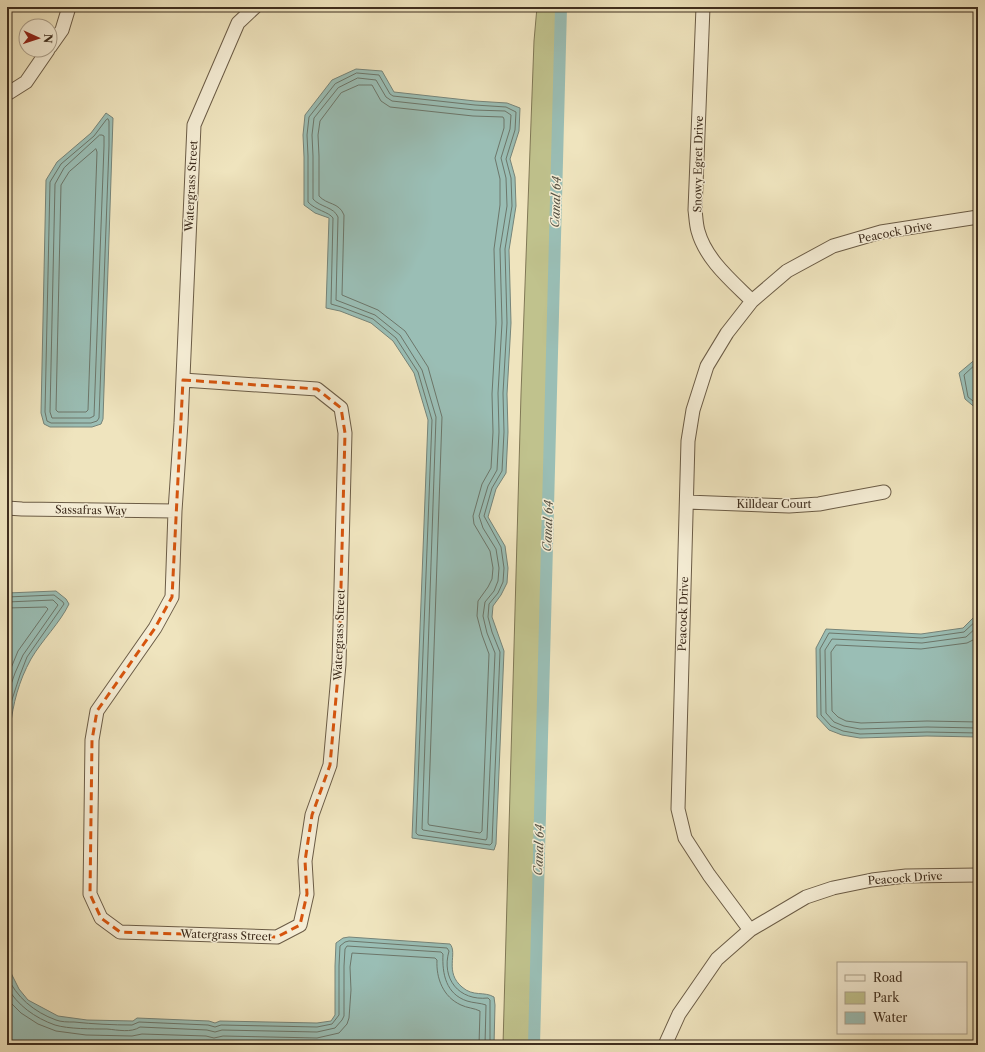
<svg xmlns="http://www.w3.org/2000/svg" width="985" height="1052" viewBox="0 0 985 1052" font-family="'Libre Caslon Text',serif">
  <style>
    .green { fill: #c0c28d; stroke: #807856 }
    .water { fill: #9abeb5; stroke: #768479 }
    .lines { fill: none; stroke-linecap: round; stroke-linejoin: round }
    .shore { stroke: #6c766a; stroke-width: 1 }
    .canal { stroke: #9abeb5; stroke-width: 12 }
    .minor-casing { stroke: #6b5c46; stroke-width: 15 }
    .minor { stroke: #f5edd5; stroke-width: 13 }
    .marked { fill: none; stroke: #d7550e; stroke-width: 3; stroke-dasharray: 8 5; stroke-linejoin: round }
    .labels { text-anchor: middle; stroke-width: 3; stroke-linejoin: round; paint-order: stroke }
    .street-label { font-size: 11px; fill: #3f2e1e; stroke: #f5edd5 }
    .water-label { font-size: 12px; font-style: italic; fill: #565244; stroke: #f5edd5 }
  </style>
  <rect width="100%" height="100%" fill="#efe4be"/>
  <filter id="stains"><feTurbulence type="fractalNoise" baseFrequency=".005" numOctaves="4"/><feColorMatrix values="0 0 0 0 .2 0 0 0 0 .09 0 0 0 0 .02 0 0 0 .5 -.17"/></filter>
  <radialGradient id="worn" r=".72"><stop offset=".6" stop-color="#630" stop-opacity="0"/><stop offset="1" stop-color="#630" stop-opacity=".3"/></radialGradient>
  <path class="green" d="M537,7H559L535,1045H503L521,394L534,41Z"/>
  <path class="water" d="M356,69L382,71L394,92L475,101L507,103L520,108L519,131L510,159L515,177L516,206L509,250L511,323L507,394L508,432L506,473L496,489L488,517L505,546L508,568L507,583L501,595L493,606L492,617L504,651L496,844L494,850L412,838L428,420L414,373L393,341L371,323L340,311L326,308L329,218L315,213L304,205V157L303,135L305,115L332,80Z
    M106,113L113,118L103,419L101,424L92,427H50L44,424L41,413L46,180L57,162L91,133Z
    M978,357V410L965,399L959,373Z
    M56,591L66,599L69,604C60,623 42,640 31,659C6,704 9,749 7,798V593Z
    M978,613V737L927,736L860,738L842,735L829,730L817,717L816,648L826,629L921,634L963,628Z
    M349,937L450,944C458,953 444,972 462,987C473,997 484,991 494,997L495,1005L494,1045H7V965L19,989L28,1000L58,1016L87,1020L133,1021L137,1018L209,1021L215,1023L220,1021L317,1023L331,1021L335,1015V966L336,943L343,938Z"/>
  <g class="lines">
    <path class="shore" d="M357,73L379,75L390,94L393,96L475,105L506,107L516,112L515,130L506,159L511,178L512,206L505,249L507,323L503,393L504,432L502,471L492,488L484,516L501,547L504,568L503,582L498,593L489,604L488,617L492,632L500,652L492,843L490,845L418,835L416,833L432,420L418,372L396,338L373,319L341,307L331,304L333,218C329,212 315,210 308,202V156L307,135L309,117L335,84Z
      M358,78L376,80L386,97L392,101L474,110L505,111L511,115L510,129L501,158L506,178L507,206L500,249L502,323L498,393L499,432L497,470L488,486L479,516L483,528L496,549L499,568L498,581L494,591L485,602L483,616L487,633L495,653L487,838L486,840L423,830L422,829L436,417L422,370L400,335L375,315L336,300L338,217C334,207 320,207 313,199V156L312,135L314,118L338,88Z
      M359,85H372L381,101L390,107L473,116L503,117L504,119V128L495,158L500,179V205L494,249L496,323L492,394L493,432L491,468L482,484L473,516L474,524L490,551L493,568L492,579L488,587L478,601L477,616L482,635L489,654L482,831L480,833L429,825L428,823L442,417L428,367L405,331L378,310L342,295L344,215C339,202 327,205 319,196V156L318,135L320,121L341,93Z
      M108,119L109,121V146L99,418L97,421L91,423H51L47,421L45,412L50,182L61,164L94,136L106,120Z
      M100,135H102L104,136V146L94,416L90,418H52L50,412L55,184L64,168Z
      M96,149L97,152L88,410L86,412H58L56,410L61,185L69,172Z
      M978,362L964,375L968,397L978,405
      M7,597L54,595L63,602L64,604L27,657L20,675L7,715
      M7,602L53,600L58,605L23,655L15,673L7,696
      M7,608L46,607L48,609L18,651L7,678
      M978,619L964,632L922,638L829,633L820,649L821,715L831,726L843,731L860,734L927,732L978,733
      M978,626L966,637L922,643L832,639L825,650L826,713L834,722L844,726L860,729L927,727L978,728
      M978,635L973,640L967,643L921,649L836,645L831,652L832,711L838,717L846,721L861,723L927,721L978,722
      M7,976C16,997 34,1012 56,1020C61,1022 68,1022 74,1022C93,1024 113,1025 132,1025L139,1022L208,1025L215,1027L221,1025L317,1027L332,1024L339,1015V966L340,946L345,942L349,941L447,948L449,951C441,979 459,1001 488,998L490,1000V1045
      M7,987C17,1005 35,1018 55,1025C68,1029 92,1029 107,1029C118,1030 131,1033 140,1027L207,1030L215,1032L222,1030L317,1032L335,1028L342,1020L344,1016V966L345,949L347,946L441,952L443,954C442,974 446,994 467,1001C473,1003 481,1003 486,1005L485,1045
      M7,999L21,1013L38,1024L56,1031L86,1035L132,1036L142,1034L206,1036L214,1038L223,1036L317,1038L339,1033L347,1024L349,1018L351,990L350,967L352,953L435,958L437,960C436,978 443,997 461,1005C467,1008 474,1008 480,1011L479,1045"/>
    <path class="canal" d="M534,1045L561,7"/>
    <defs>
      <path id="minor" d="M703,7L695,210C696,217 696,224 698,231C706,260 732,281 752,301
        M50,47L62,30L69,7
        M7,94L26,82L48,50
        M183,380L317,389L341,408L345,433L339,664L330,765L312,815L305,861L307,894L300,925L277,937L120,932L101,918L90,894L92,740L97,711L155,628L172,597L175,511L181,423L194,125L238,23L255,7
        M687,502L789,506L819,504L884,492
        M7,508L22,509L175,511
        M750,930L709,875L685,838L678,809L688,441L693,410L707,366L727,333L752,301L787,271L833,246L881,232L978,217
        M665,1045L679,1014L717,959L750,930L806,897L833,888L872,880L906,876L978,875"/>
    </defs>
    <use href="#minor" class="minor-casing"/>
    <use href="#minor" class="minor"/>
  </g>
  <path class="marked" d="M183,380L317,389L341,408L345,433L339,664L330,765L312,815L305,861L307,894L300,925L277,937L120,932L101,918L90,894L92,740L97,711L155,628L172,597Z"/>
  <g class="labels">
    <g class="street-label">
      <text transform="translate(698 164) rotate(-89)" y="4">Snowy Egret Drive</text>
      <text transform="translate(191 186) rotate(-87)" y="4">Watergrass Street</text>
      <text transform="translate(895 232) rotate(-11)" y="4">Peacock Drive</text>
      <text x="774" y="508">Killdear Court</text>
      <text transform="translate(91 510) rotate(1)" y="4">Sassafras Way</text>
      <text transform="translate(683 614) rotate(-88)" y="4">Peacock Drive</text>
      <text transform="translate(339 635) rotate(-88)" y="4">Watergrass Street</text>
      <text transform="translate(905 878) rotate(-4)" y="4">Peacock Drive</text>
      <text transform="translate(226 935) rotate(2)" y="4">Watergrass Street</text>
    </g>
    <g class="water-label">
      <text transform="translate(556 202) rotate(-88)" y="4">Canal 64</text>
      <text transform="translate(548 526) rotate(-88)" y="4">Canal 64</text>
      <text transform="translate(539 850) rotate(-88)" y="4">Canal 64</text>
    </g>
  </g>
  <rect width="985" height="1052" fill="none" stroke="#efe4be" stroke-width="24"/>
  <rect x="8" y="8" width="969" height="1036" fill="none" stroke="#3f2e1e" stroke-width="2"/>
  <rect x="12" y="12" width="961" height="1028" fill="none" stroke="#3f2e1e"/>
  <rect x="837" y="962" width="130" height="72" fill="#f5edd5" stroke="#aca18c"/>
  <rect x="845" y="975" width="20" height="6" fill="#f5edd5" stroke="#aca18c"/>
  <text x="873" y="982" font-size="12" fill="#3f2e1e">Road</text>
  <rect x="845" y="992" width="20" height="12" fill="#c0c28d" stroke="#aca18c"/>
  <text x="873" y="1002" font-size="12" fill="#3f2e1e">Park</text>
  <rect x="845" y="1012" width="20" height="12" fill="#9abeb5" stroke="#aca18c"/>
  <text x="873" y="1022" font-size="12" fill="#3f2e1e">Water</text>
  <g transform="translate(38 38) rotate(93)"><circle r="19" fill="#f5edd5" stroke="#aca18c"/>
  <path d="M0-3L7 15L0 10L-7 15Z" fill="#8f2418"/>
  <text y="-6" font-size="11" font-weight="bold" text-anchor="middle" fill="#3f2e1e">N</text>
  </g>
  <rect width="100%" height="100%" filter="url(#stains)"/>
  <rect width="100%" height="100%" fill="url(#worn)"/>
</svg>
